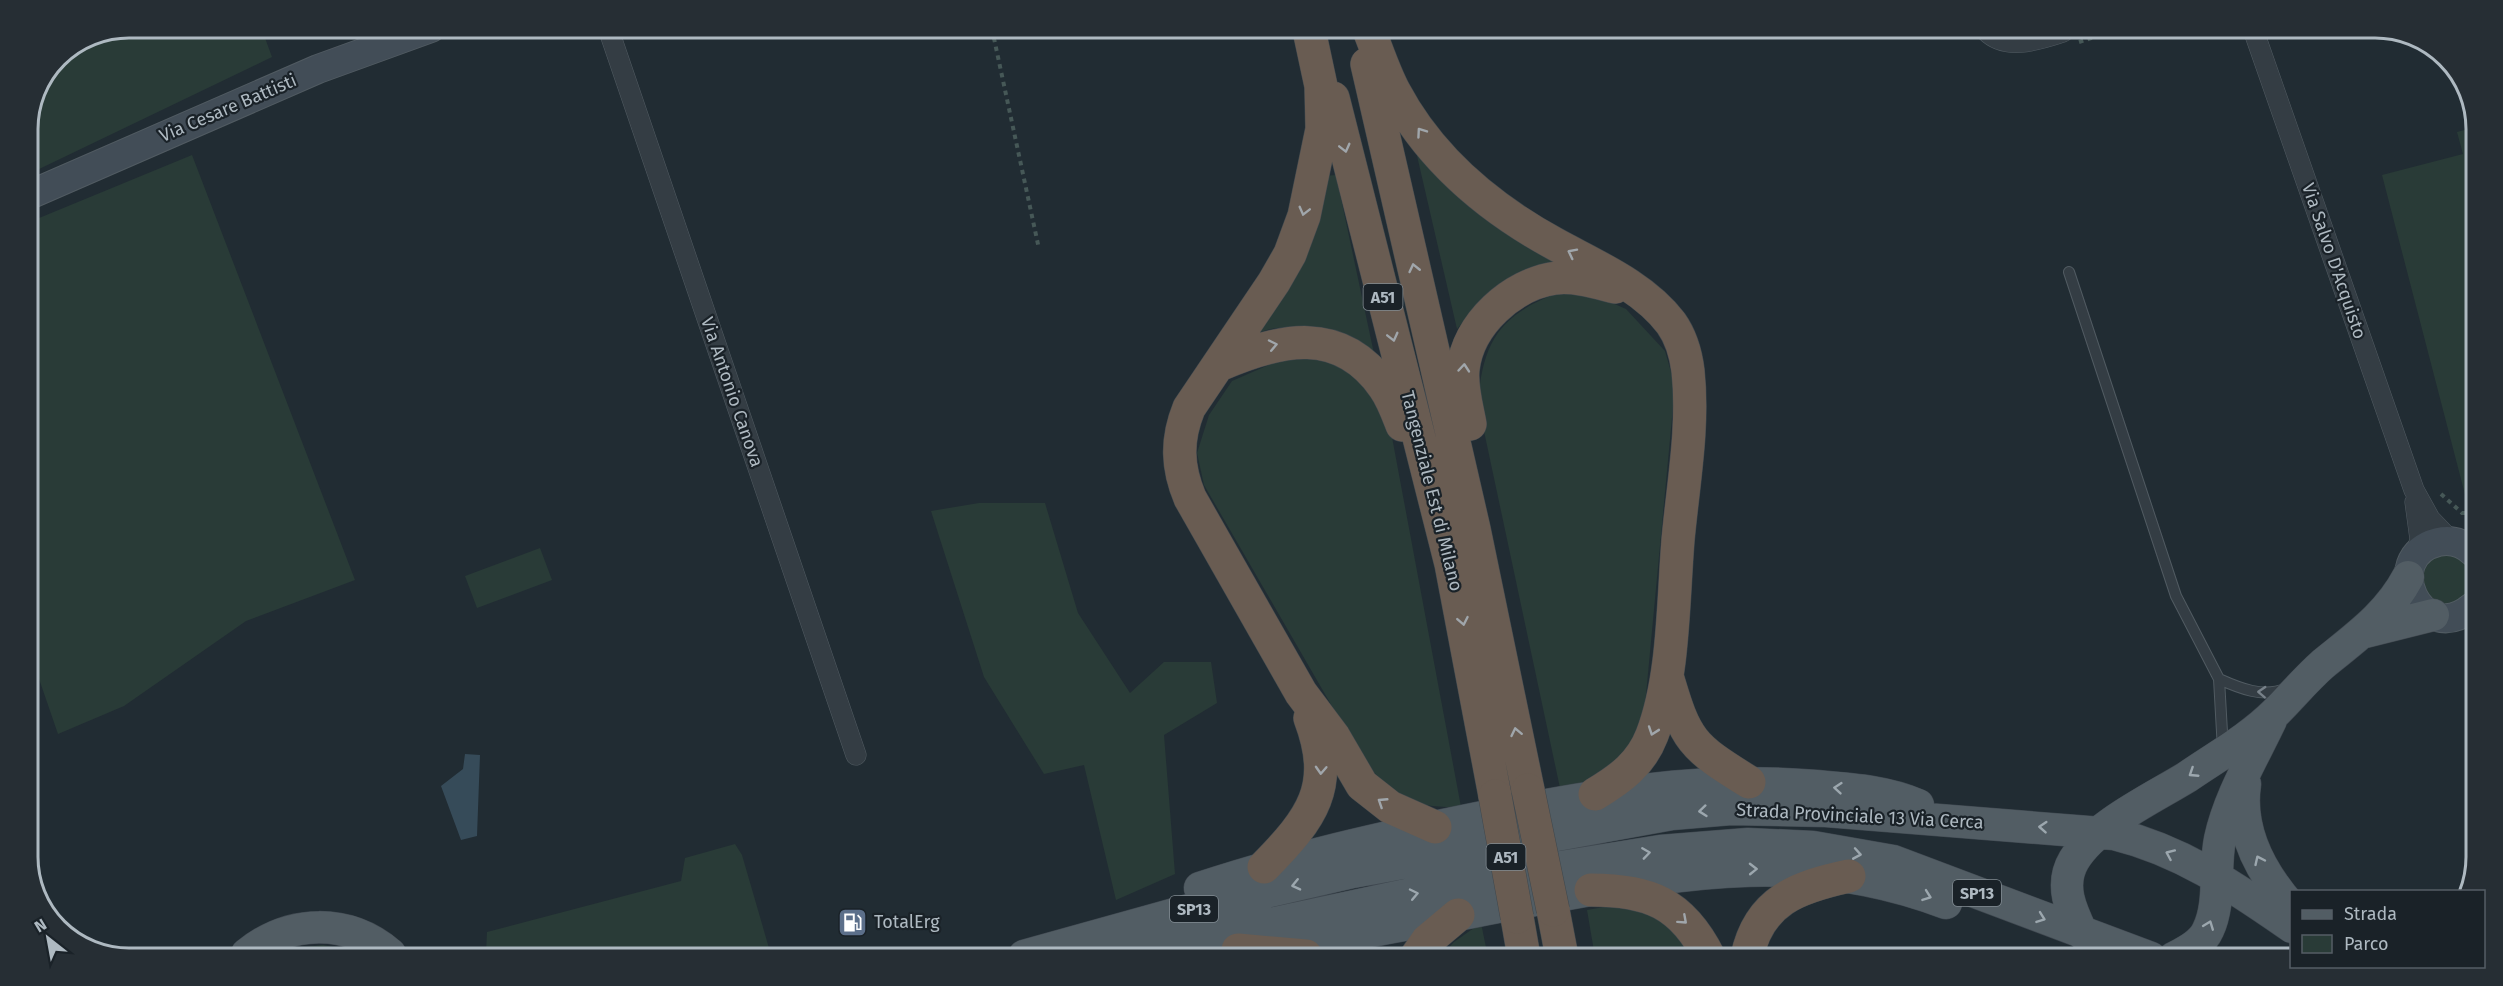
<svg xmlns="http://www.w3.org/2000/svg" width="2503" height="986" viewBox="0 0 2503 986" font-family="'Fira Sans',sans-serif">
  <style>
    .green { fill: #293b37 }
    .water { fill: #364b59 }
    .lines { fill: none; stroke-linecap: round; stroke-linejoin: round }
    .lane-casing { stroke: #515b62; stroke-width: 12 }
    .street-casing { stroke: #515b62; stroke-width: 21 }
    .secondary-casing { stroke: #515b62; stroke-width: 30 }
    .primary-casing { stroke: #404951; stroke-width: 33 }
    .highway-casing { stroke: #3f484e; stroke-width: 34 }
    .path { stroke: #465857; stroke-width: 4; stroke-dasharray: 4.5 4.5; stroke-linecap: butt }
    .lane { stroke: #343d44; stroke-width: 10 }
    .street { stroke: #343d44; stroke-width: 20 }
    .secondary { stroke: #424d57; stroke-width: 28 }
    .primary { stroke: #525d64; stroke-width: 32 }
    .highway { stroke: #695c52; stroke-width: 33 }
    .highway-bridge-casing { stroke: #3f484e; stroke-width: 34; stroke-linecap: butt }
    .highway-bridge { stroke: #695c52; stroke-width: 33 }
    .oneway { stroke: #a0a6ab }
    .oneway2 { stroke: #778189 }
    .oneway3 { stroke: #9ca7ae }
    .labels { text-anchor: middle; stroke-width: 4.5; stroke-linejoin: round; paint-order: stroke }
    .shield { fill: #1a2228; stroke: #828c93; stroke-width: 1.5 }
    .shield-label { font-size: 16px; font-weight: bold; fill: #aeb9c1 }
    .street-label { font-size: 18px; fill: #aeb9c1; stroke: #1a2228 }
    .poi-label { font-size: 18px; fill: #aeb9c1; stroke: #1a2228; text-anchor: start }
    .rim { fill: none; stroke: #aeb9c1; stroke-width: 3 }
  </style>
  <rect width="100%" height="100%" fill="#212c33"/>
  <path class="green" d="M129,27H261L272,57L35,171L27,150V122L57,57L90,35Z
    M2476,127L2473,505L2468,506L2382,175L2463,154L2457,132Z
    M1415,147L1559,266L1475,308L1457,329Z
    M192,155L355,580L246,621L124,706L58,734L27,644V223Z
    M1336,175L1376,363C1342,347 1297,315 1259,333L1252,328L1325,176Z
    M1565,290L1601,298L1626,309L1665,351L1675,386L1644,716L1630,753L1595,779L1560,788L1478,403C1483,336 1503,313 1565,290Z
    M1309,358L1342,364L1368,386L1389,421L1461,807C1411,808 1401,799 1366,765L1204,485L1197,453L1209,415L1232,381L1280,360Z
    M979,503H1045L1078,613L1130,693L1164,662H1211L1217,703L1164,735L1175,874L1116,900L1084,765L1044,774L984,677L931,511Z
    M540,548L552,580L477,608L465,576Z
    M2440,552L2467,560C2481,582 2472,594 2453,607L2426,599L2419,571Z
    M735,844L742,855L771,955L486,954L487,932L681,881L685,858Z
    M1627,903L1673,928L1694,957H1595L1587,910Z
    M1481,923L1488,957H1440L1454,942Z
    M323,945L354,951L357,954H284L296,948Z"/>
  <path class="water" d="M465,754L480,755L477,836L461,840L441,786L463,769Z"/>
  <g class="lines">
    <defs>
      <path id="lane" d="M2069,272L2176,596L2219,679L2223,750
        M2219,679C2239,688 2263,698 2285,689"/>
      <path id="street" d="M608,28L856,755
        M1986,31C2007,52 2040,39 2063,32
        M2254,32L2414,490L2430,519L2452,542
        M2415,502L2420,539L2416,556"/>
      <path id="secondary" d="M27,196L318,69L431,28
        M2472,607C2421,650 2378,557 2438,542C2451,539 2463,543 2473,552"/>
      <path id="primary" d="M2365,632L2433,615
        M2245,784C2238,831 2262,874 2292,908
        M1200,888C1291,858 1384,837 1478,818C1594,795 1697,776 1816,786C1851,789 1886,791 1918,805
        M2082,933C2071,910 2059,885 2074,860C2095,825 2153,798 2187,777C2216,757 2250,738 2275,713C2292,696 2306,679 2323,664C2356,637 2388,615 2408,577
        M1269,946C1364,935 1458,914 1552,897C1691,871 1809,851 1946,903
        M247,954C290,919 348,918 390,954
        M1024,956L1193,909L1353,872L1672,814L1731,809L1826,811L2114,834C2183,851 2234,887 2292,927
        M1121,956L1467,882L1660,851L1748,844L1813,847L1893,861L2151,958
        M2172,959C2185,952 2202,944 2208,930C2221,903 2214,868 2220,839C2229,797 2253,758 2271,720"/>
      <path id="highway" d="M1309,30L1321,86L1322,129L1304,216L1290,254L1274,282L1189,408C1176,440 1177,467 1190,498L1301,693L1334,737L1362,785L1390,807L1435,827
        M1369,30C1377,50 1384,72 1394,91C1430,159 1489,208 1555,244C1595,266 1643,286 1671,323C1681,337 1686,355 1688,371C1694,427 1683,485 1678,540C1673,602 1674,678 1652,735C1641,764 1620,779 1595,794
        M1367,64L1474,529L1528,790
        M1333,98L1451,564L1495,796
        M1219,365C1279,339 1340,324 1384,387C1392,398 1397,412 1402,425
        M1470,424C1467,407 1461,387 1463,369C1468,324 1512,284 1556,278C1576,276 1595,282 1615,287
        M1667,676C1686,741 1691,746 1749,782
        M1264,867C1312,818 1336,787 1310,718
        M1591,890C1649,890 1682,903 1709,957
        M1553,910L1562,957
        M1517,917L1524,957
        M1238,950L1306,956
        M1416,957L1427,941L1458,915
        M1747,957C1759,900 1798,887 1849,876"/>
    </defs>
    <use href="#lane" class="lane-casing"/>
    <use href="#street" class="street-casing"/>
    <use href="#secondary" class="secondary-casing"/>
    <use href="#primary" class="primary-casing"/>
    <use href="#highway" class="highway-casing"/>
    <path class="path" d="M992,29L1039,249
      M2079,42L2110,32
      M2441,494L2462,513H2473"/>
    <use href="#lane" class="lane"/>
    <use href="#street" class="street"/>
    <use href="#secondary" class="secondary"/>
    <use href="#primary" class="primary"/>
    <use href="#highway" class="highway"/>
    <defs>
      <path id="highway-bridge" d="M1528,790L1553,910
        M1495,796L1517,917"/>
    </defs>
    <use href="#highway-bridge" class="highway-bridge-casing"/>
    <use href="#highway-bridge" class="highway-bridge"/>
  </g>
  <defs><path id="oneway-chevron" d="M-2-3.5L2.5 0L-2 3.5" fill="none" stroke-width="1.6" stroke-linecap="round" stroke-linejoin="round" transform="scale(1.5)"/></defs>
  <g class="oneway">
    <use href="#oneway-chevron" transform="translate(1421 132) rotate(-125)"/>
    <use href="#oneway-chevron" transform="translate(1345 148) rotate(76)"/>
    <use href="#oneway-chevron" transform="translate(1304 211) rotate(104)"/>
    <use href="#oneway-chevron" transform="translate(1572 253) rotate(-153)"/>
    <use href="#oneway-chevron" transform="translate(1414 268) rotate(-103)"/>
    <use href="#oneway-chevron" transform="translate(1393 337) rotate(76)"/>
    <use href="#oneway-chevron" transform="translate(1273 345) rotate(-12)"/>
    <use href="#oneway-chevron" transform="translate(1464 368) rotate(-85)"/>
    <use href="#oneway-chevron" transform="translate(1463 621) rotate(79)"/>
    <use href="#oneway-chevron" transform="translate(1653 731) rotate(109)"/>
    <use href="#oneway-chevron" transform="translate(1516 732) rotate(-102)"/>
    <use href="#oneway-chevron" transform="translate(1321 770) rotate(93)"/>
    <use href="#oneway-chevron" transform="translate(1382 802) rotate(-147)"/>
    <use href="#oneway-chevron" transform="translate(1683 920) rotate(42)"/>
  </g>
  <use class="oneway2" href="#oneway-chevron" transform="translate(2262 692) rotate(-177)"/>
  <g class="oneway3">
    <use href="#oneway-chevron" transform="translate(2193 773) rotate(147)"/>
    <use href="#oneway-chevron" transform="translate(1838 788) rotate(-175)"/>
    <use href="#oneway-chevron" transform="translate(1703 811) rotate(174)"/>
    <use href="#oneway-chevron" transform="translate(2043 827) rotate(-176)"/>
    <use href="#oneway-chevron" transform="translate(1646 853) rotate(-8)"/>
    <use href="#oneway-chevron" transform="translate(1857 854) rotate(10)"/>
    <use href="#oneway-chevron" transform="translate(2170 854) rotate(-156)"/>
    <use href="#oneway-chevron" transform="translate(2259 860) rotate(-115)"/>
    <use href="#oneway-chevron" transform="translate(1753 869) rotate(-1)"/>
    <use href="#oneway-chevron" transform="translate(1296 885) rotate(167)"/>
    <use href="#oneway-chevron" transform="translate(1414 894) rotate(-12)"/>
    <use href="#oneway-chevron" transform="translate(1927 896) rotate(20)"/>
    <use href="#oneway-chevron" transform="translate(2041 918) rotate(20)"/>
    <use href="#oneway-chevron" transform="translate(2209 925) rotate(-69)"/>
  </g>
  <defs>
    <symbol id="fuel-square" viewBox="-11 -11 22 22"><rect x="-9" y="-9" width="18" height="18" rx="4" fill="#5c6f8a" stroke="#1a2228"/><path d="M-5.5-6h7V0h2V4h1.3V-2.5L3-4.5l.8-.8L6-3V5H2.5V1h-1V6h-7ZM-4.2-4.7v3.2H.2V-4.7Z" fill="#fff"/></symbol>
  </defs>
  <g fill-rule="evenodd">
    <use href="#fuel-square" x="836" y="906" width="33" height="33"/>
  </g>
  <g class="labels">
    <g class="shield">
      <rect x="1363.5" y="284" width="39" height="26" rx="4.5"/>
      <rect x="1486.5" y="844" width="39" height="26" rx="4.5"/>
      <rect x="1953" y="880" width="48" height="26" rx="4.5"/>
      <rect x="1170" y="896" width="48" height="26" rx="4.5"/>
    </g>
    <g class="shield-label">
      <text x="1383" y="303">A51</text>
      <text x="1506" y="863">A51</text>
      <text x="1977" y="899">SP13</text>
      <text x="1194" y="915">SP13</text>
    </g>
    <g class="street-label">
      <text transform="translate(228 108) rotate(-23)" y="6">Via Cesare Battisti</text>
      <text transform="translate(2334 261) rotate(71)" y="6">Via Salvo D'Acquisto</text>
      <text transform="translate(732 392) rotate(71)" y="6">Via Antonio Canova</text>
      <text transform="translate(1432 491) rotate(76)" y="6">Tangenziale Est di Milano</text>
      <text transform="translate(1860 816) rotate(3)" y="6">Strada Provinciale 13 Via Cerca</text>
    </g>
    <g class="poi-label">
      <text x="874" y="928">TotalErg</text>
    </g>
  </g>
  <path d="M0 0H2503V986H0ZM129 38H2375A91 91 0 0 1 2466 129V857A91 91 0 0 1 2375 948H129A91 91 0 0 1 38 857V129A91 91 0 0 1 129 38Z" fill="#262e34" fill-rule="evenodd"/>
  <path class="rim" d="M129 38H2375A91 91 0 0 1 2466 129V857A91 91 0 0 1 2375 948H129A91 91 0 0 1 38 857V129A91 91 0 0 1 129 38Z"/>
  <rect x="2290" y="890" width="195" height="78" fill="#1a2228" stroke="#555e65" stroke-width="1.5"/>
  <rect x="2302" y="910" width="30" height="9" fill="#525d64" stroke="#555e65" stroke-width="1.5"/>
  <text x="2344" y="920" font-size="18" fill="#aeb9c1">Strada</text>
  <rect x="2302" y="935" width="30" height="18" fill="#293b37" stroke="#555e65" stroke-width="1.5"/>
  <text x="2344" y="950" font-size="18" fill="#aeb9c1">Parco</text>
  <g transform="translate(48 938) rotate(329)" stroke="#1a2228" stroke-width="4.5" paint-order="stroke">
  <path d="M0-4.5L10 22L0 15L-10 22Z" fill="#aeb9c1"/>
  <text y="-9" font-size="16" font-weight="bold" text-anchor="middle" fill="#aeb9c1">N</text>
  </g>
</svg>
